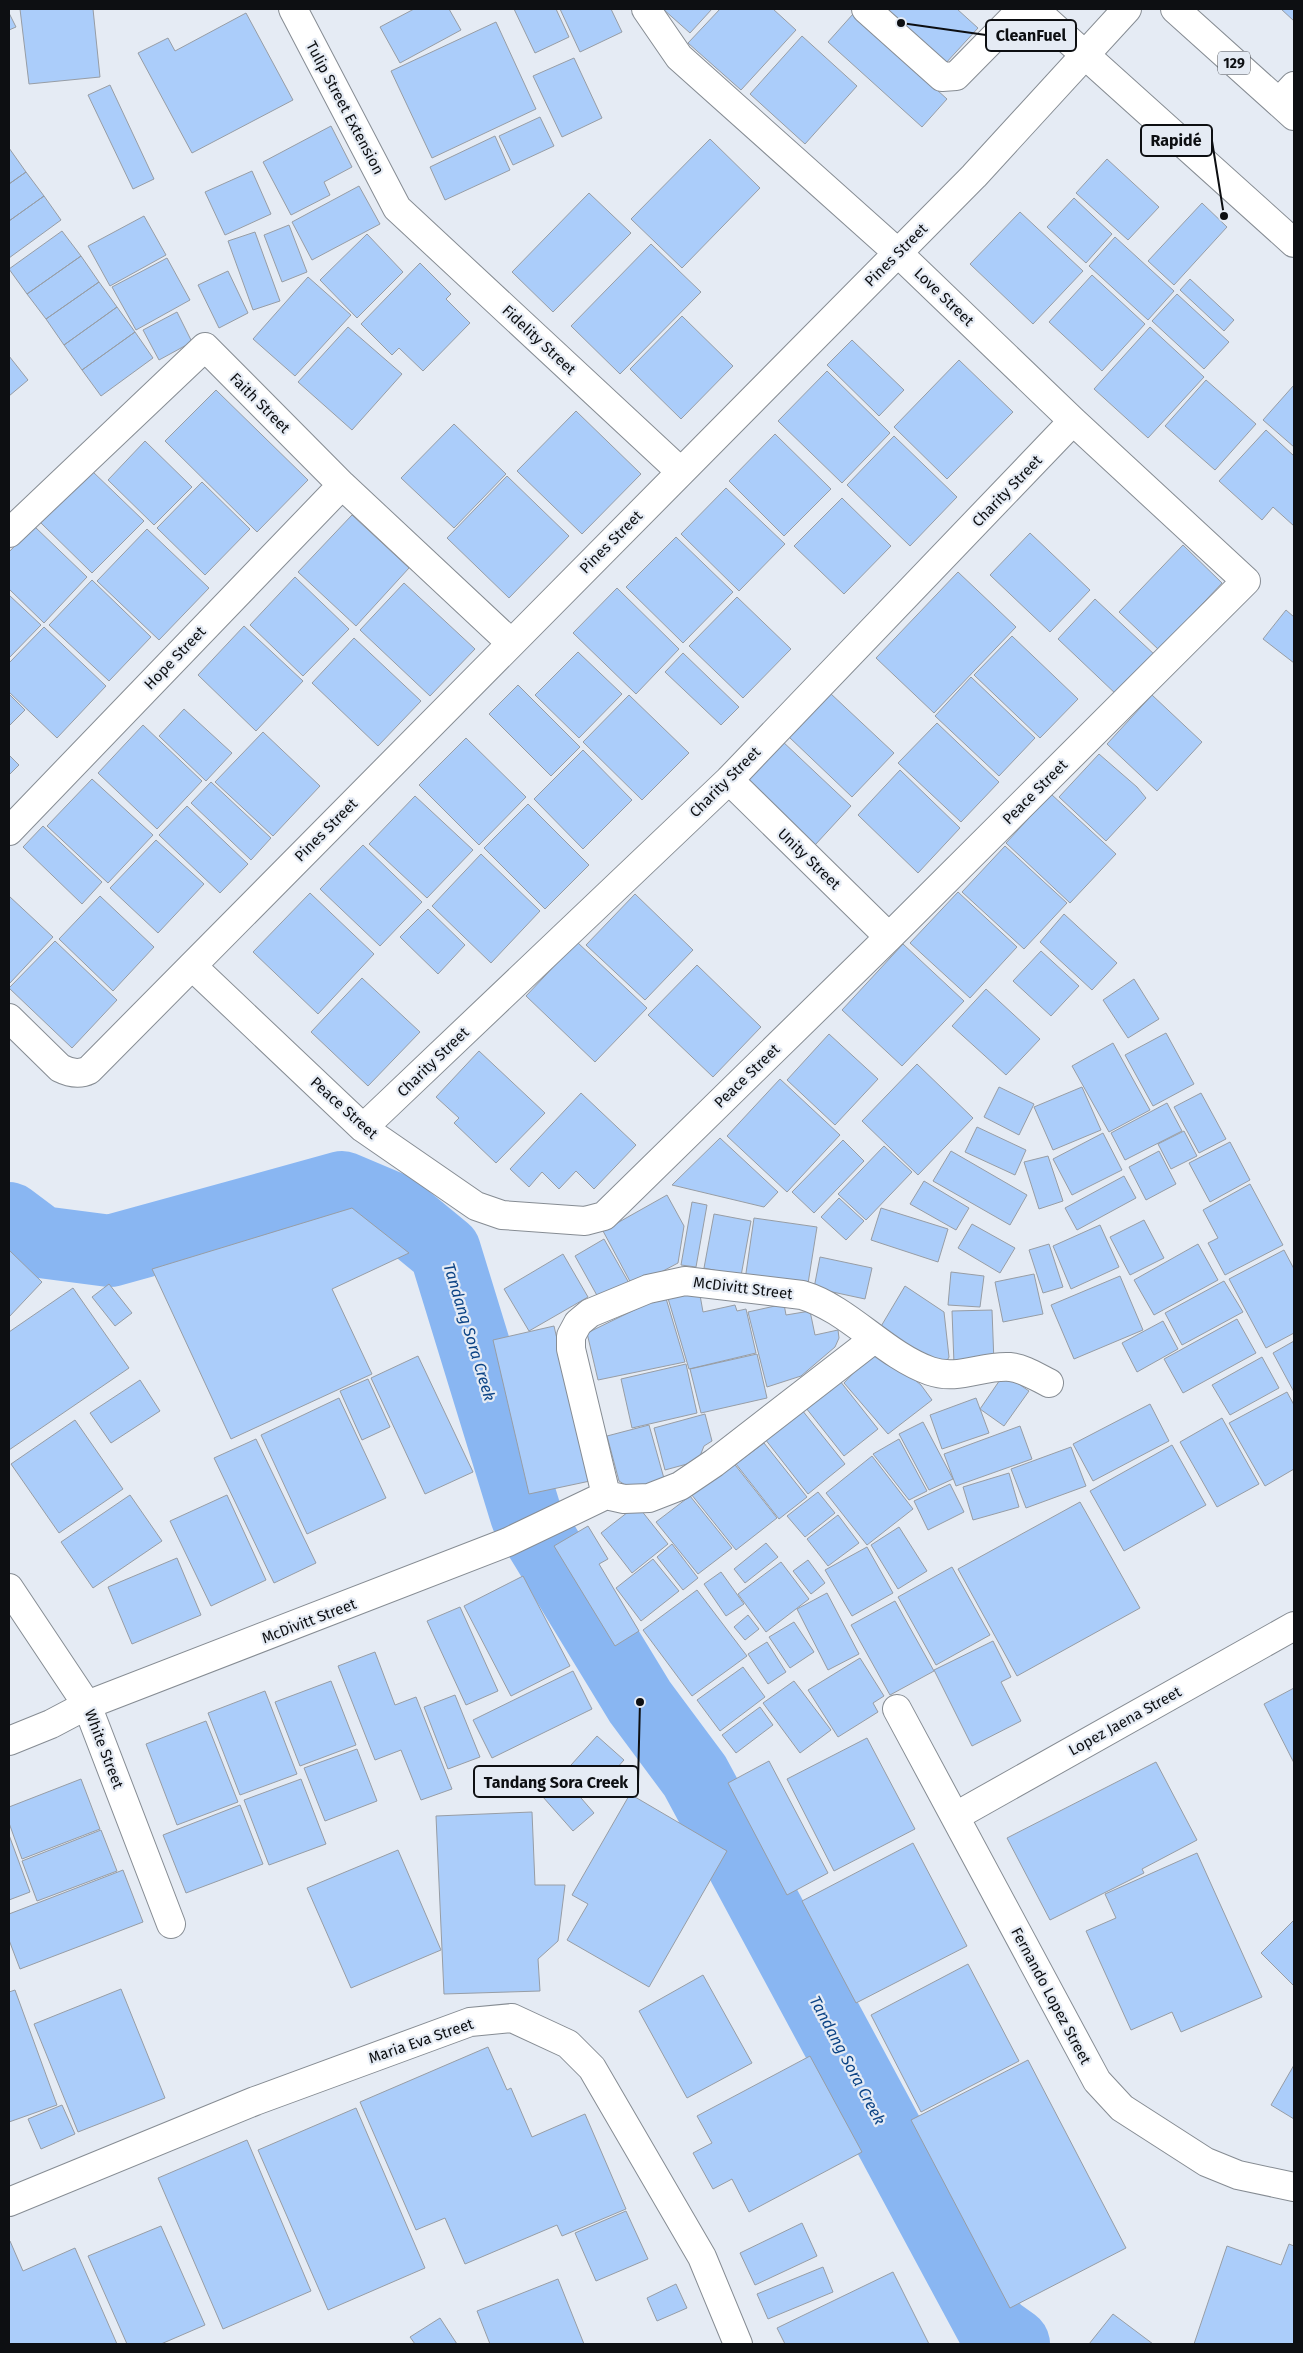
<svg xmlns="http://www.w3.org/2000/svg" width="1303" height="2353" viewBox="0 0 1303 2353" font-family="'Fira Sans',sans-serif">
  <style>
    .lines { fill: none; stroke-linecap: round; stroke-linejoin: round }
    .river { stroke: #89b6f2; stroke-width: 72 }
    .building { fill: #abcdfa; stroke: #979da5 }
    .minor-casing { stroke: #868c93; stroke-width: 30 }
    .major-casing { stroke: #868c93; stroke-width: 30 }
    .minor { stroke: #fff; stroke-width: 28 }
    .major { stroke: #fff; stroke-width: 28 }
    .labels { text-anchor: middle; stroke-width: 4.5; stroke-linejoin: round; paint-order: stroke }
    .shield { fill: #e5ebf4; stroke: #4e5156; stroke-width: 1 }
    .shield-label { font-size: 14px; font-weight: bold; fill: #0d0f12 }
    .street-label { font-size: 15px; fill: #0d0f12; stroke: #e5ebf4 }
    .water-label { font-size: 16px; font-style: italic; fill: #0b4385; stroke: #e5ebf4 }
    .leader { fill: none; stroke: #0d0f12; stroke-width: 2 }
    .callout-dot { fill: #0d0f12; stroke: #e5ebf4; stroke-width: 2 }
    .callout { fill: #e5ebf4; stroke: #0d0f12; stroke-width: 2 }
    .callout-label { font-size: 16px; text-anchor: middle; font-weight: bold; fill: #0d0f12 }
  </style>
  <rect width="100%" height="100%" fill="#e5ebf4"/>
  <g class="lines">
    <path class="river" d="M9,1218L41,1242L110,1251L342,1187L394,1209L445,1251L526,1515L640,1702L695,1776L993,2329L1014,2344"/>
  </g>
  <path class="building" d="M20,9H93L100,77L29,84Z
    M414,9H449L461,30L400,63L380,27Z
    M514,9H556L569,37L535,53Z
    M560,9H611L622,32L580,52Z
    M663,9H712L690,33Z
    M720,9H773L796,30L741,90L688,43Z
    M884,9H957L978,28L945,64Z
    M1281,9H1294V21Z
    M9,13L16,27L9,30Z
    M246,13L293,100L192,153L138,53L168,38L175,51Z
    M853,14L947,99L922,127L828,42Z
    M496,22L536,109L432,158L391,71Z
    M802,36L857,86L805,144L750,94Z
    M574,58L602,118L562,137L533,76Z
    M110,85L154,179L133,189L88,95Z
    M540,117L554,146L513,165L499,136Z
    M331,126L352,167L324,182L330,195L291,215L263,162Z
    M495,136L510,170L445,200L430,167Z
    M710,139L760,188L682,268L631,219Z
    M9,148L26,172L9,184Z
    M1107,159L1159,207L1128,240L1076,193Z
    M252,171L271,214L225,235L205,192Z
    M26,172L44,196L9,221V184Z
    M359,186L380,224L312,260L292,222Z
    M589,193L631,233L553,312L512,272Z
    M44,196L61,220L9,258V221Z
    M1074,198L1112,234L1086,263L1047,227Z
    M1202,203L1227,227L1174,285L1148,261Z
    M1020,212L1083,271L1033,324L970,264Z
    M144,216L166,255L110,286L88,246Z
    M289,225L307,272L282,282L264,235Z
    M62,231L81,256L27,294L9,269Z
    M255,232L280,301L253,310L228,241Z
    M367,234L403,272L357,318L320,280Z
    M1115,237L1174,291L1148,320L1089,266Z
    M651,244L701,292L620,374L571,326Z
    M81,256L99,282L46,319L27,294Z
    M167,258L190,300L136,330L112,287Z
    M420,263L451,294L446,299L470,323L423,371L399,348L392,355L361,324Z
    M228,271L248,313L219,328L198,285Z
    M1092,275L1145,324L1102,371L1049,322Z
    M308,277L351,315L295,376L253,339Z
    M1190,279L1234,320L1224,331L1180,290Z
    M99,282L117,307L64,345L46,319Z
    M1177,294L1229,342L1204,369L1152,321Z
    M117,307L135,332L82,370L64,345Z
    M177,312L192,342L159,360L143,330Z
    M682,316L733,366L681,419L630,369Z
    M348,327L402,374L352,430L298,382Z
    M1150,327L1204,377L1148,438L1094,389Z
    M135,332L153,358L101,396L82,370Z
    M852,340L904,390L879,416L827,365Z
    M9,356L28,380L9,396Z
    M959,360L1013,412L947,479L894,427Z
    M827,371L890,433L842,483L778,421Z
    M1206,380L1256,424L1215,470L1165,426Z
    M1294,385V447L1263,420Z
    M216,390L308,480L257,532L165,441Z
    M576,411L641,474L582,534L517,471Z
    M454,424L506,474L454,528L401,478Z
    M1266,430L1294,456V526L1273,507L1262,520L1219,481Z
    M775,434L831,489L784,536L729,481Z
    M894,436L957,497L910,546L847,485Z
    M145,441L192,487L154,525L108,480Z
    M91,470L144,521L92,573L40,522Z
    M507,476L569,536L509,598L447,538Z
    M202,482L250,529L205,575L157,528Z
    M726,488L785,544L739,591L681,534Z
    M842,498L891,546L844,594L794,546Z
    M352,515L409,568L356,626L298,572Z
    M34,526L87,577L44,623L9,589V552Z
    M147,529L209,588L159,640L97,581Z
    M1030,533L1090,590L1050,632L990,575Z
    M676,537L733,592L683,643L626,587Z
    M1183,545L1222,583L1159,650L1119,612Z
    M958,572L1016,627L934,713L876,658Z
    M295,577L349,629L303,676L250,625Z
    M92,580L151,637L109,681L49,625Z
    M404,583L475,649L430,696L360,630Z
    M617,588L679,649L636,694L573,633Z
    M9,595L41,625L9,658Z
    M737,597L791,649L743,698L689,646Z
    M1095,599L1156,656L1118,696L1058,639Z
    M1286,610L1294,617V663L1263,639Z
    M244,626L303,681L256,731L198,675Z
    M44,627L106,686L57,738L9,692V663Z
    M1012,636L1078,699L1040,738L974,675Z
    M354,638L421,701L378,746L312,683Z
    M578,652L622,694L579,738L535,695Z
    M683,653L739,707L721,725L665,672Z
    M971,677L1035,738L999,776L935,716Z
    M518,685L580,747L551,776L489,714Z
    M830,693L894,753L852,797L789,737Z
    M9,694L25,710L9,726Z
    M629,695L689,753L642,800L583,742Z
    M1152,695L1202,742L1157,791L1107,744Z
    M184,709L232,753L206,781L159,736Z
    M937,723L999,782L961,822L898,763Z
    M143,725L202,781L157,829L98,773Z
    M263,732L320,786L273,836L215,782Z
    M466,738L526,797L479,845L419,785Z
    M781,740L851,806L815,845L744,778Z
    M583,750L632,800L583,849L534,799Z
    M1099,754L1137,787L1146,798L1106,841L1059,797Z
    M9,755L19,765L9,775Z
    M900,770L960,828L918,873L858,815Z
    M92,779L153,835L108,883L47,826Z
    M211,782L271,838L251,860L191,803Z
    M1051,794L1116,854L1070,903L1006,843Z
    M415,796L473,850L427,898L369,844Z
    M528,804L589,865L545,909L484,848Z
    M187,806L248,864L220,893L159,835Z
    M43,826L102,882L82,904L23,847Z
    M156,840L204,884L158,933L110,888Z
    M363,845L422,902L380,946L320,889Z
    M1005,846L1067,903L1024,949L962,892Z
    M481,854L540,911L491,963L432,906Z
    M958,892L1017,947L970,998L910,943Z
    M310,893L374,954L318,1014L253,952Z
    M635,894L693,950L645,1000L586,945Z
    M9,896L53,937L10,983L9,982Z
    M100,896L154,947L113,991L59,939Z
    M428,909L465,945L438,974L400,937Z
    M1064,914L1117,963L1092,990L1040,942Z
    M55,941L117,1000L72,1048L9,988Z
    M577,942L647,1008L595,1062L526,996Z
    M903,944L964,1001L902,1066L842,1010Z
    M1041,951L1079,986L1051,1016L1013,981Z
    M697,965L761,1027L713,1077L648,1015Z
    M362,978L420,1032L368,1086L311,1032Z
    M1134,979L1159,1019L1128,1038L1103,1000Z
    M986,989L1040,1039L1006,1075L952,1026Z
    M1166,1033L1194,1084L1153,1106L1125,1055Z
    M829,1034L878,1079L835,1125L787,1080Z
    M1113,1043L1150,1110L1109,1132L1072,1066Z
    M479,1051L545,1113L496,1163L454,1123L459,1118L436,1097Z
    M917,1064L973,1118L918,1175L862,1121Z
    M780,1079L840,1135L787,1192L727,1136Z
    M999,1087L1034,1104L1019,1135L984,1117Z
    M1082,1087L1101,1130L1053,1150L1034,1107Z
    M581,1093L636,1145L594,1189L576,1171L559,1189L542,1172L529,1187L510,1169Z
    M1201,1093L1226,1139L1199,1153L1174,1107Z
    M1167,1103L1182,1131L1125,1160L1111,1133Z
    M977,1127L1026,1150L1015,1175L965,1152Z
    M1184,1131L1197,1156L1171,1169L1158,1144Z
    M1103,1133L1122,1170L1072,1195L1053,1159Z
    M720,1138L778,1192L764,1207L672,1185Z
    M843,1140L864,1161L814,1213L792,1192Z
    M1230,1142L1250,1180L1210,1202L1189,1163Z
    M884,1146L912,1172L866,1220L838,1194Z
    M951,1151L1027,1195L1010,1225L933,1181Z
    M1159,1151L1176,1184L1146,1200L1129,1167Z
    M1048,1156L1063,1201L1039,1209L1024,1162Z
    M1124,1176L1136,1198L1077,1230L1065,1208Z
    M924,1181L969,1208L956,1230L910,1204Z
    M1250,1184L1283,1245L1225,1275L1208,1243L1218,1238L1203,1210Z
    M667,1195L684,1226L678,1263L633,1287L603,1231Z
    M839,1198L864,1221L846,1240L821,1217Z
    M692,1202L707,1205L696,1267L681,1265Z
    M352,1208L409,1253L332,1289L372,1374L231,1439L152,1269Z
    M881,1208L948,1229L938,1262L871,1240Z
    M714,1214L751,1221L741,1276L704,1268Z
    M754,1218L817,1227L807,1290L745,1280Z
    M1144,1220L1164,1258L1130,1275L1110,1237Z
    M972,1224L1015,1248L1000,1273L958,1248Z
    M1100,1225L1119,1267L1071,1289L1053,1246Z
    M604,1239L629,1283L599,1299L575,1256Z
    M1049,1244L1063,1287L1043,1293L1029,1250Z
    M1198,1244L1218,1280L1154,1315L1134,1280Z
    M9,1250L42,1282L9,1317Z
    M1284,1250L1294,1269V1333L1266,1348L1229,1279Z
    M563,1254L588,1297L529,1331L504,1289Z
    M820,1257L872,1268L865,1299L814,1288Z
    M951,1272L984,1276L980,1307L948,1305Z
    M1034,1274L1043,1314L1003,1322L995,1282Z
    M1120,1276L1143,1330L1074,1359L1051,1305Z
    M1224,1281L1243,1312L1182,1345L1165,1313Z
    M109,1284L132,1313L115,1326L92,1297Z
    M905,1286L944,1312L949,1357L943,1368L880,1328Z
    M73,1288L129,1368L9,1450V1332Z
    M665,1295L685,1362L598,1380L587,1333Z
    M667,1295H700L703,1312L735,1305L737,1311L746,1309L756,1353L689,1369Z
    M784,1304L786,1315L810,1311L815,1335L838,1330L839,1338L835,1347L801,1376L767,1387L748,1312Z
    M992,1310L994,1363L954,1364L952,1311Z
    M1237,1319L1256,1353L1183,1393L1164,1359Z
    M1163,1321L1178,1349L1137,1372L1122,1343Z
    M554,1326L590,1481L529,1494L493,1340Z
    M1294,1341V1392L1273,1353Z
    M876,1348L921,1385L932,1400L888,1434L844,1383Z
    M757,1354L767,1398L701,1413L690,1369Z
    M418,1356L473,1472L425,1494L371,1378Z
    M1262,1357L1279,1388L1230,1415L1212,1385Z
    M686,1364L697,1413L632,1428L621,1379Z
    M1004,1374L1029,1391L1004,1426L980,1409Z
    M368,1379L390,1427L362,1440L340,1391Z
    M140,1380L160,1411L111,1443L90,1413Z
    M840,1381L878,1429L844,1456L806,1408Z
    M1287,1392L1294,1405V1469L1265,1486L1229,1423Z
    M339,1398L386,1498L307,1534L261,1435Z
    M976,1398L989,1433L942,1449L930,1415Z
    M1150,1404L1169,1441L1093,1481L1073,1444Z
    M802,1410L845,1464L808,1494L765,1439Z
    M705,1414L712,1441L704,1446L698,1461L665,1470L654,1428Z
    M1222,1418L1259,1484L1217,1507L1180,1442Z
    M75,1420L123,1489L59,1533L11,1464Z
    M923,1422L953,1479L929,1490L899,1434Z
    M649,1425L665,1482L633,1490L619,1481L607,1436Z
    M1020,1426L1032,1459L956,1486L944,1454Z
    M256,1439L316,1563L274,1583L214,1458Z
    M899,1439L927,1491L909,1500L873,1454Z
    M764,1443L807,1497L779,1519L736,1464Z
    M1172,1445L1206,1505L1124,1551L1090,1491Z
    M1071,1447L1086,1486L1026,1508L1011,1469Z
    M872,1456L913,1509L867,1545L826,1493Z
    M732,1461L777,1518L736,1550L691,1494Z
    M1009,1473L1019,1507L973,1520L963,1487Z
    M950,1484L964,1512L928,1530L914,1501Z
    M818,1492L835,1513L805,1537L787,1516Z
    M130,1495L162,1541L93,1588L61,1542Z
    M227,1495L266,1580L211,1606L170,1521Z
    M690,1496L732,1548L698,1574L656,1522Z
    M1080,1502L1140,1608L1017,1676L958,1569Z
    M637,1505L668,1544L632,1573L601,1533Z
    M838,1515L859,1543L828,1566L807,1539Z
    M588,1526L608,1559L599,1564L639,1631L615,1646L554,1546Z
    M899,1527L927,1571L898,1589L871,1545Z
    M766,1543L778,1557L745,1583L734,1569Z
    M672,1544L698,1578L683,1590L657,1557Z
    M867,1547L893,1593L852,1616L825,1570Z
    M177,1558L201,1615L132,1644L108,1587Z
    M653,1559L679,1591L641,1621L616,1588Z
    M808,1560L825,1583L811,1594L793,1571Z
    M781,1562L809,1599L766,1632L738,1594Z
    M952,1567L990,1635L936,1665L898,1597Z
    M721,1572L744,1604L726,1616L704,1584Z
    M523,1576L570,1666L511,1696L464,1606Z
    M697,1590L747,1656L692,1696L643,1630Z
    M827,1593L859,1654L828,1670L797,1609Z
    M895,1601L934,1671L890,1695L851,1625Z
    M460,1607L498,1691L466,1705L427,1621Z
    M748,1615L759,1629L745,1640L734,1627Z
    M794,1622L814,1652L790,1668L769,1637Z
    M993,1641L1011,1677L1001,1682L1021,1721L972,1746L934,1670Z
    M767,1642L786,1672L768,1684L748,1654Z
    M375,1652L395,1705L416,1697L452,1789L421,1800L401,1750L375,1760L338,1666Z
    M860,1658L884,1696L873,1703L878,1712L838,1737L808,1690Z
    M743,1667L765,1697L720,1731L697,1700Z
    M573,1671L592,1709L492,1758L473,1720Z
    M331,1681L356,1745L300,1766L275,1702Z
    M794,1681L831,1730L800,1753L763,1703Z
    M1294,1688V1763L1264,1704Z
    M265,1691L297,1774L240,1795L208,1713Z
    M455,1695L480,1757L448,1769L424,1707Z
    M760,1707L773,1725L736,1753L722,1735Z
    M206,1721L238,1802L177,1825L146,1744Z
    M597,1736L624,1760L590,1798L563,1774Z
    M867,1738L915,1829L834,1871L787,1779Z
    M357,1749L377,1801L325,1821L304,1768Z
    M769,1761L828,1873L787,1895L728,1783Z
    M1156,1762L1197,1840L1142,1869L1144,1873L1050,1920L1007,1838Z
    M556,1769L594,1813L573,1831L535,1788Z
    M81,1779L100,1829L22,1859L9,1823V1807Z
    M301,1779L326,1844L269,1865L244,1800Z
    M630,1794L727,1851L649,1987L567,1940L588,1904L572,1895Z
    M240,1805L263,1864L186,1893L163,1835Z
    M532,1812L535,1885H565L558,1941L538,1959L540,1991L444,1994L436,1816Z
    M101,1830L117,1871L37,1901L22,1861Z
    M9,1835L30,1892L9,1900Z
    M913,1843L967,1946L856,2003L802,1901Z
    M398,1850L441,1950L351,1988L307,1888Z
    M1197,1853L1262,1997L1181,2032L1172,2012L1131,2030L1086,1931L1116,1918L1105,1894Z
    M123,1870L143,1922L20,1969L9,1940V1914Z
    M1294,1920V1986L1261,1953Z
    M968,1964L1019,2061L921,2112L871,2015Z
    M703,1975L752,2063L687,2098L639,2011Z
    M121,1989L165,2098L78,2132L34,2024Z
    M15,1990L57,2105L9,2122V1992Z
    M488,2047L507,2090L511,2088L532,2137L585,2114L626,2209L562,2236L557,2225L465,2264L445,2218L416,2230L360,2102Z
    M810,2056L862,2152L749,2212L732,2179L713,2189L693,2153L712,2143L697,2116Z
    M1028,2060L1126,2248L1010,2308L911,2120Z
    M1294,2065V2119L1271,2105Z
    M62,2105L75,2134L41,2149L28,2119Z
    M356,2108L425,2268L328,2310L258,2150Z
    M247,2140L311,2291L223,2329L158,2178Z
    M626,2211L648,2259L596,2281L575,2233Z
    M802,2223L817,2256L755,2285L740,2253Z
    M161,2226L205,2325L161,2344H127L88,2256Z
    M9,2241H10L23,2271L75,2248L117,2344H9Z
    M1289,2244L1294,2246V2344H1194L1227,2246L1281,2265Z
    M823,2267L833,2292L768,2319L757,2294Z
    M893,2272L929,2344H785L777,2328Z
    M558,2279L584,2344H490L477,2311Z
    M676,2284L687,2308L657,2321L647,2298Z
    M1113,2314L1153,2344H1089Z
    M440,2318L457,2344H415L410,2337Z"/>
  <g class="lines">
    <defs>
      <path id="minor" d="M293,9L397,208L681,472
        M866,9L942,77L956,76L1022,9
        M1279,102L1294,86
        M9,533L205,347L342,485L511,643
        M729,780L889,937
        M9,831L342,485
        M192,966L363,1128L476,1206L502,1215L585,1221L604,1216L889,937L1246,581L1073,421L898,253L679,57L646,9
        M9,1018L60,1068C70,1073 79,1075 89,1070L974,176L1127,9
        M363,1128L729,780L1073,421
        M874,1339L714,1463L680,1486L649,1498L624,1499L606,1495L571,1349V1336L578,1323L590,1313L648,1289L685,1281L802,1295C849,1309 883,1354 930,1371C958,1381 982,1365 1010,1367C1023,1368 1037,1377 1049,1383
        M9,1588L87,1705L171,1924
        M897,1709L1097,2081L1122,2108L1206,2162L1238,2175L1294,2187
        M9,1741L51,1724L87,1705L508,1542L606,1495
        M956,1816L1294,1626
        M9,2202L255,2101L470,2022L512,2018L568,2044L592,2068L702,2257L738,2344"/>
      <path id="major" d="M1034,9L1294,243
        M1175,9L1294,116"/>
    </defs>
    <use href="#minor" class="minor-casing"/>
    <use href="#major" class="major-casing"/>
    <use href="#minor" class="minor"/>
    <use href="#major" class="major"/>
  </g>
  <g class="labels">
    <rect class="shield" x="1218" y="51.5" width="32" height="23" rx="4"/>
    <g class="shield-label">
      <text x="1234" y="68">129</text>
    </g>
    <g class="street-label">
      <text transform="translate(345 108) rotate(62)" y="5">Tulip Street Extension</text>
      <text transform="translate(896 255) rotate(-45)" y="5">Pines Street</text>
      <text transform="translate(944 297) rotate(44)" y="5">Love Street</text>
      <text transform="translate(539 340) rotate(43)" y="5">Fidelity Street</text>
      <text transform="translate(260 403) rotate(45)" y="5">Faith Street</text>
      <text transform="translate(1007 491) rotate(-46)" y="5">Charity Street</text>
      <text transform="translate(611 542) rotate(-45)" y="5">Pines Street</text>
      <text transform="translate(175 658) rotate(-46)" y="5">Hope Street</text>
      <text transform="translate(725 782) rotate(-45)" y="5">Charity Street</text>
      <text transform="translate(1035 792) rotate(-45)" y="5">Peace Street</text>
      <text transform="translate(326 830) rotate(-45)" y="5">Pines Street</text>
      <text transform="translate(809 859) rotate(44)" y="5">Unity Street</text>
      <text transform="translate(433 1062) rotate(-44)" y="5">Charity Street</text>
      <text transform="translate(747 1076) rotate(-44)" y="5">Peace Street</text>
      <text transform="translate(344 1108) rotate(42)" y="5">Peace Street</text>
      <text transform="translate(743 1288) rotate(7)" y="5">McDivitt Street</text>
      <text transform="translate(309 1621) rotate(-21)" y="5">McDivitt Street</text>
      <text transform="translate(1125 1721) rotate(-29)" y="5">Lopez Jaena Street</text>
      <text transform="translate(104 1749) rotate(69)" y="5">White Street</text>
      <text transform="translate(1051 1996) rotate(62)" y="5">Fernando Lopez Street</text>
      <text transform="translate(421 2041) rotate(-19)" y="5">Maria Eva Street</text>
    </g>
    <g class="water-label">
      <text transform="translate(470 1332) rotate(73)" y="6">Tandang Sora Creek</text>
      <text transform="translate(848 2060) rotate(62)" y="6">Tandang Sora Creek</text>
    </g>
  </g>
  <path class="leader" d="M901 23L986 35M1224 216L1212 141M640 1702L638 1782"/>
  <g class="callout-dot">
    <circle cx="901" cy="23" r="5"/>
    <circle cx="1224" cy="216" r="5"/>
    <circle cx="640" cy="1702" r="5"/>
  </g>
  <g class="callout">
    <rect x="986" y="20" width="90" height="31" rx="5"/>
    <rect x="1141" y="125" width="71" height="31" rx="5"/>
    <rect x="474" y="1766" width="164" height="31" rx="5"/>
  </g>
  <g class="callout-label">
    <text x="1031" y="41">CleanFuel</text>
    <text x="1176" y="146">Rapidé</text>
    <text x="556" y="1788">Tandang Sora Creek</text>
  </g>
  <rect width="1303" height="2353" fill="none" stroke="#0d0f12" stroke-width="20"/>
</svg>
